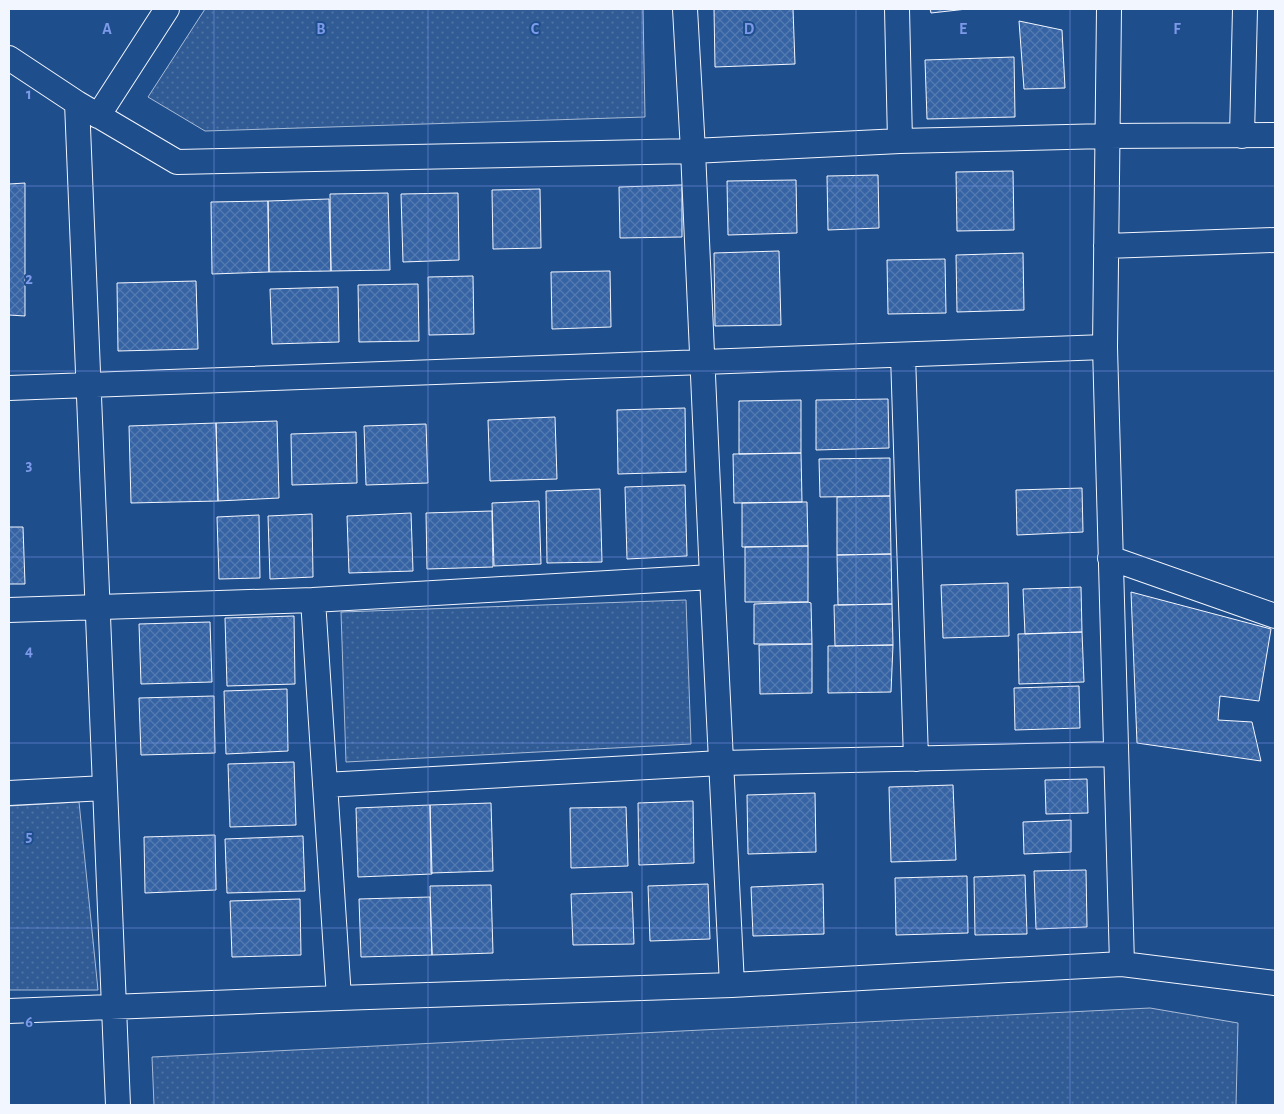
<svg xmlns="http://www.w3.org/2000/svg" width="1284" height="1114" viewBox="0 0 1284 1114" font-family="'Alegreya Sans',sans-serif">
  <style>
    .park { fill: url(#park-dots); stroke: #a8bbd7 }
    .building { fill: url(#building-cross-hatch); stroke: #f2f6ff }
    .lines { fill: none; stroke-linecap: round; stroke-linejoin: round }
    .minor-casing { stroke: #f2f6ff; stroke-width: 26 }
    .minor { stroke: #1f4e8c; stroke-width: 24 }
    .grid { fill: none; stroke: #7d9aea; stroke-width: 1; stroke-opacity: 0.55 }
    .grid-label { font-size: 16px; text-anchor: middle; font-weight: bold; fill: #7d9aea; stroke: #1f4e8c; stroke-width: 4; stroke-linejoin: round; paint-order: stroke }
  </style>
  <defs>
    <pattern id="park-dots" width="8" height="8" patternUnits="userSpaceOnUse" patternTransform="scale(1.25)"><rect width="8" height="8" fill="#305b95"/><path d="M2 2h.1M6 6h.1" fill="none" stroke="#4e73a5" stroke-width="1.8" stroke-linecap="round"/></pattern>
    <pattern id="building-cross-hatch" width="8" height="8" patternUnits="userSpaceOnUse" patternTransform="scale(1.25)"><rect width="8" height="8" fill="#3563a3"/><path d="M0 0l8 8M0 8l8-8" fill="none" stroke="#537ab1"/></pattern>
  </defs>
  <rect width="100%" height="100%" fill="#1f4e8c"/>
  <path class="park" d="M205,9H643L645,117L205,131L148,97Z
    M686,600L691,744L346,762L341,612Z
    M79,802L98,990H9V806Z
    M1150,1008L1238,1023L1236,1105H154L152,1057Z"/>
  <path class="building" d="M714,9H793L795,64L715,67Z
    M930,9H967L931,13Z
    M1019,21L1062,30L1065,88L1024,89Z
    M1014,57L1015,117L927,119L925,60Z
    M1013,171L1014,230L957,231L956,172Z
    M878,175L879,228L828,230L827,176Z
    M796,180L797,233L728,235L727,181Z
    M25,183V316L9,315V184Z
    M682,185V237L620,238L619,187Z
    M540,189L541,248L493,249L492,190Z
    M388,193L390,270L331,271L330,194Z
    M458,193L459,260L403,262L401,194Z
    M329,199L331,271L269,272L268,201Z
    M268,201L269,272L212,274L211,202Z
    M779,251L781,325L715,326L714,253Z
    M1023,253L1024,310L957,312L956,255Z
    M945,259L946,313L888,314L887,260Z
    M610,271L611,327L552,329L551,272Z
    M473,276L474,334L429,335L428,277Z
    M196,281L198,349L118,351L117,283Z
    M418,284L419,341L359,342L358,285Z
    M338,287L339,342L272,344L270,289Z
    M888,399L889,448L816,450V400Z
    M801,400V453L739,454V401Z
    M685,408L686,472L618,474L617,410Z
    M555,417L557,479L490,481L488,420Z
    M277,421L279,498L218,501L216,423Z
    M216,423L218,501L131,503L129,426Z
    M426,424L428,483L366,485L364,426Z
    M356,432L357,483L292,485L291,434Z
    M801,453L802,502L734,503L733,454Z
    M890,458V496L820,497L819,459Z
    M685,485L687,556L627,559L625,487Z
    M1082,488L1083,532L1017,535L1016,490Z
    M600,489L602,562L547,563L546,491Z
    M890,496L891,554L837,555V497Z
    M539,501L541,564L494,566L492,503Z
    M802,502H807L808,546L742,547V503Z
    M492,511L493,567L427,569L426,513Z
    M411,513L413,571L349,573L347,516Z
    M312,514L313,577L270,579L268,516Z
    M259,515L260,578L219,579L217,517Z
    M9,527H23L25,584H9Z
    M808,546V602H745V547Z
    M891,554L892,604L838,605L837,555Z
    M1008,583L1009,636L943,638L941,585Z
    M1081,587L1082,632L1025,634L1023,589Z
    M1131,592L1271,629L1259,701L1220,696L1218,720L1252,722L1261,761L1137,743Z
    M808,602L811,603L812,644H754V604Z
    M892,604L893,645L835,646L834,605Z
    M294,616L295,684L227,686L225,618Z
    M210,622L212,682L141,684L139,624Z
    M1082,632L1084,682L1019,684L1018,634Z
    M812,644V693L760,694L759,645Z
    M893,645L891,692L828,693V646Z
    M1079,686L1080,728L1015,730L1014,688Z
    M287,689L288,751L226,754L224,691Z
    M214,696L215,753L141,755L139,698Z
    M294,762L296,825L230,827L228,764Z
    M1087,779L1088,813L1046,814L1045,780Z
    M953,785L956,860L891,862L889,787Z
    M815,793L816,852L748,854L747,795Z
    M693,801L694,863L639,865L638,803Z
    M491,803L493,871L431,873L430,805Z
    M430,805L432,874L358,877L356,808Z
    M626,807L628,866L571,868L570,808Z
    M1071,820V852L1024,854L1023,822Z
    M215,835L216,890L145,893L144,837Z
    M303,836L305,891L227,893L225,839Z
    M1086,870L1087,927L1036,929L1034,871Z
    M1025,875L1027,934L975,935L974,877Z
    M967,876L968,933L896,935L895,878Z
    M708,884L710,939L650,941L648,886Z
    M823,884L824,934L753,936L751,887Z
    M491,885L493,953L432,955L430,886Z
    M632,892L634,944L573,945L571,894Z
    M430,897L432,955L361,957L359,899Z
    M300,899L301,955L232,957L230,901Z"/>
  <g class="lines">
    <defs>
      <path id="minor" d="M685,9L693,151L712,577L732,985
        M897,9L900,141
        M1109,9L1105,347L1122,964
        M9,58L77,103L118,1105
        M77,103L177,162L693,151L900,141L1107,136L1275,135
        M98,116L167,9
        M1242,136L1245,9
        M1106,246L1275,240
        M903,355L916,759
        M9,388L1105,347
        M1110,558L1275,616
        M313,600L339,998
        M9,610L313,600L712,577
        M325,785L721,763L1116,754
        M9,793L105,788
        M9,1011L339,998L732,985L1122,964L1275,983"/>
    </defs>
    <use href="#minor" class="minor-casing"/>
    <use href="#minor" class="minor"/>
  </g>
  <path class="grid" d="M214,9V1105M428,9V1105M642,9V1105M856,9V1105M1070,9V1105M9,186H1275M9,371H1275M9,557H1275M9,743H1275M9,928H1275"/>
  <g class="grid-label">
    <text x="107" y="34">A</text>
    <text x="321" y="34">B</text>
    <text x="535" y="34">C</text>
    <text x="749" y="34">D</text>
    <text x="963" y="34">E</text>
    <text x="1177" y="34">F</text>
    <text x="29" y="99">1</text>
    <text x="29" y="284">2</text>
    <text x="29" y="470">3</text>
    <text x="29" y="656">4</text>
    <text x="29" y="841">5</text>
    <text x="29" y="1027">6</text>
  </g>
  <rect width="1284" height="1114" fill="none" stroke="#f2f6ff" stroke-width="20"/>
</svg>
